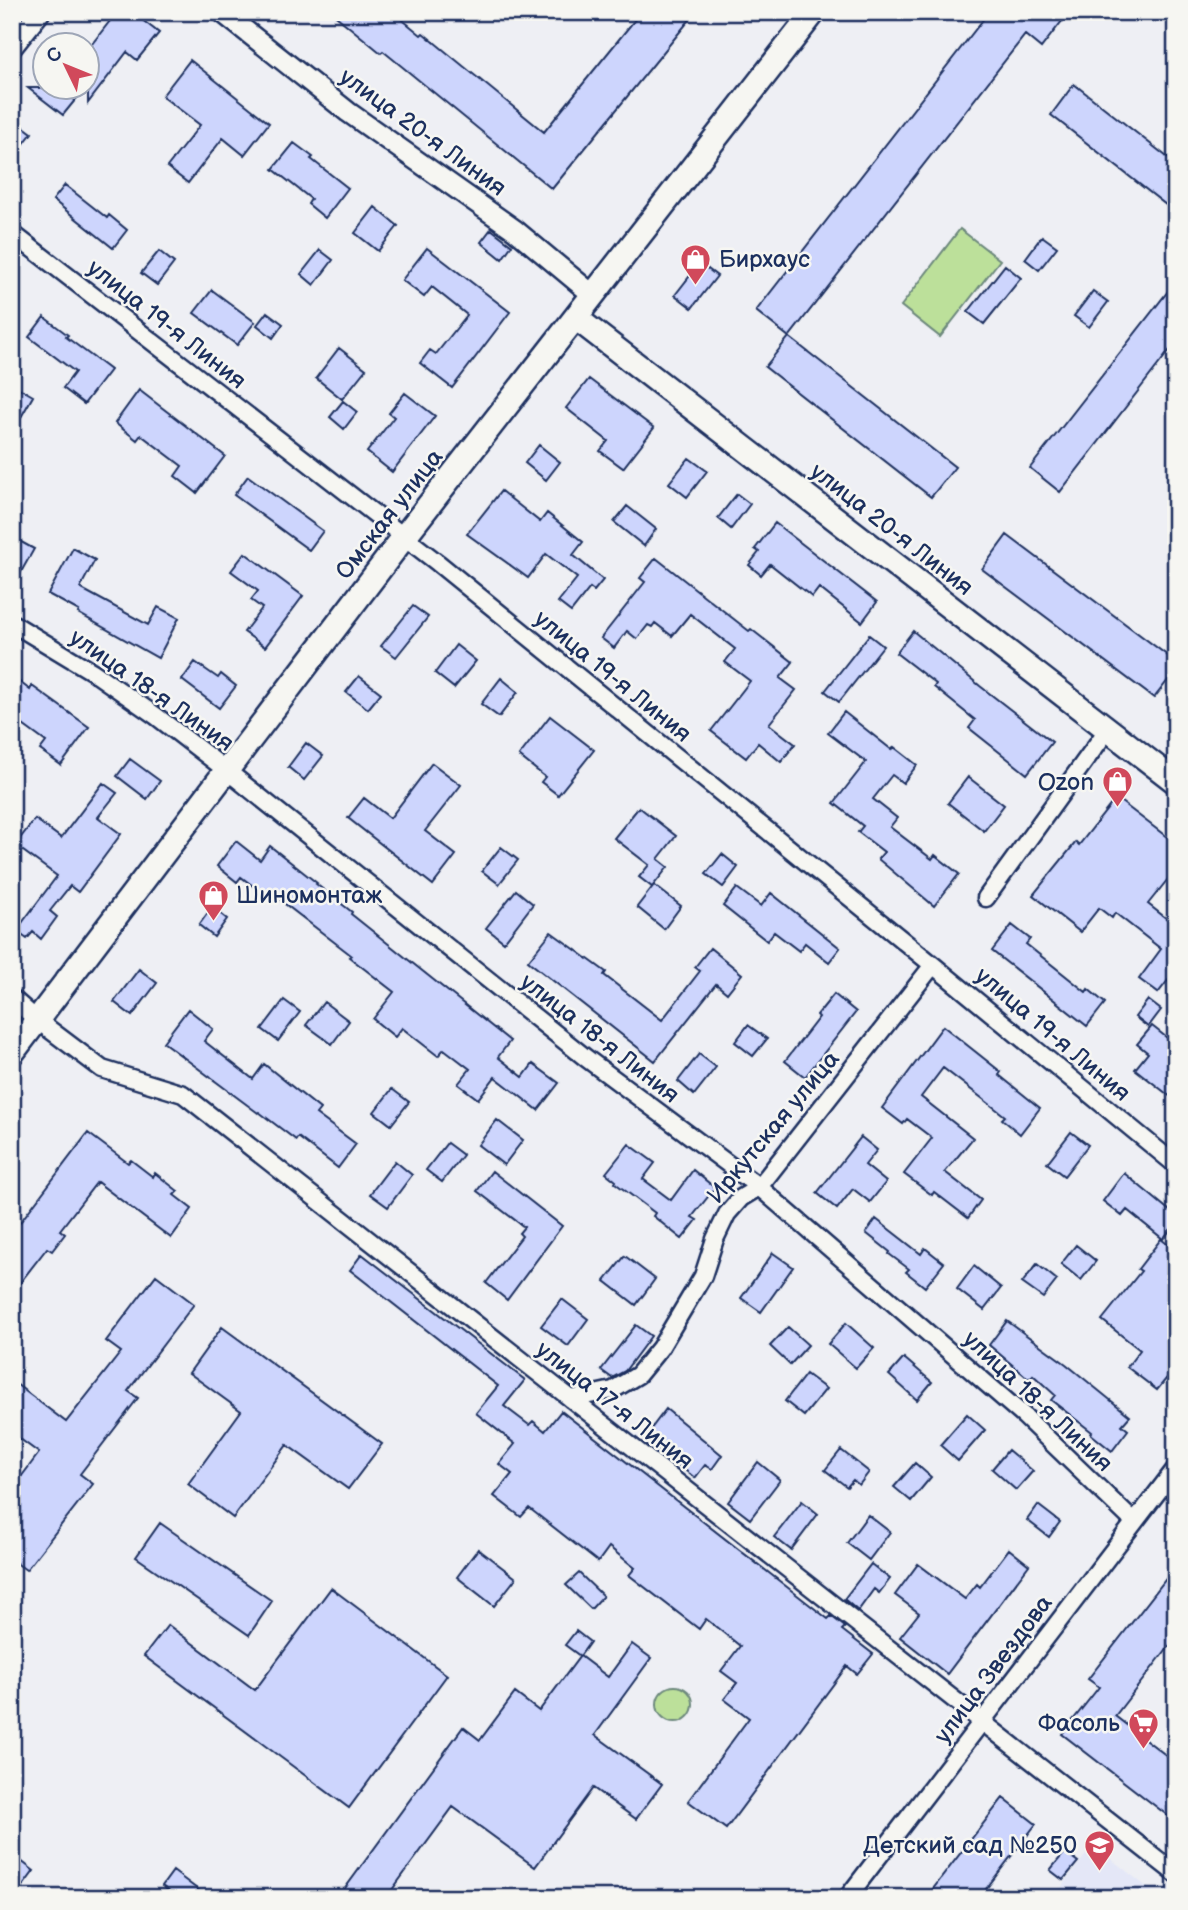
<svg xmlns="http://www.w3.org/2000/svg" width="1188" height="1910" viewBox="0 0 1188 1910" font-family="'Balsamiq Sans',sans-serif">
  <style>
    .built { fill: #e4e7f7 }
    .green { fill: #bce09a; stroke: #6c887c; stroke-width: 2 }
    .building { fill: #cdd5fd; stroke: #1b2f5e; stroke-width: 2 }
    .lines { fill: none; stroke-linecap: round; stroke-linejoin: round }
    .minor-casing { stroke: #1b2f5e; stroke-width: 21 }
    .tertiary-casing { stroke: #1b2f5e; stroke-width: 24 }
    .secondary-casing { stroke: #1b2f5e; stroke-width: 28 }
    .minor { stroke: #f6f6f2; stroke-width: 16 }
    .tertiary { stroke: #f6f6f2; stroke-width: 19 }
    .secondary { stroke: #f6f6f2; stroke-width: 23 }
    .labels { text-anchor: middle; stroke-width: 5; stroke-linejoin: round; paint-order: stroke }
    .street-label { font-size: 24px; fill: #1b2f5e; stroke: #f6f6f2 }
    .poi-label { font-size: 24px; fill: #1b2f5e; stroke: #f6f6f2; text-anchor: end }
  </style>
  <rect width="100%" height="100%" fill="#eeeff4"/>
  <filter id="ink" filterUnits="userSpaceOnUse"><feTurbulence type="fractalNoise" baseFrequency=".0143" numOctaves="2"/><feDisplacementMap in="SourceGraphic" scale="14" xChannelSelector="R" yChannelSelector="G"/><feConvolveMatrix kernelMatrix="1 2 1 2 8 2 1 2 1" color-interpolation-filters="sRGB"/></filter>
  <g filter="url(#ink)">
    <path class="built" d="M1093,1845L1161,1898H1053Z"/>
    <path class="green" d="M960,229L1000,260L940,337L901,306Z
      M657 1704a18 18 0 1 1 36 0a18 18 0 1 1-36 0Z"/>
    <path class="building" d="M117,12H132L159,33L137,60L127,52L88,103V49Z
      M331,12H393L421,35L423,33L544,132L641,12H696L552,189L383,51L381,53Z
      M989,12H1069L1041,48L1025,35L789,337L756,311Z
      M190,60L269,123L244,155L223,138L188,183L167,167L200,125L162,96Z
      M1074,84L1176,164V193L1166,205L1051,115Z
      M28,88H85L63,115Z
      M12,118L32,133L12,159Z
      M294,143L313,157L311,159L348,188L325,218L308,204L311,199L273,169Z
      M65,185L107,218L109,215L127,230L113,248L53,200Z
      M375,207L398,226L378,251L355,233Z
      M491,229L512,245L502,259L481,242Z
      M1042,236L1057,247L1039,270L1025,259Z
      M427,248L510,312L452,388L420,363L430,350L436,354L467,315L432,287L424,297L402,280Z
      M320,250L333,260L314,285L301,274Z
      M159,251L174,263L157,285L141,273Z
      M700,263L717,276L692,308L675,295Z
      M1005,265L1021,278L984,324L968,312Z
      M1176,281V342L1060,492L1030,468Z
      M212,290L255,322L237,345L194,313Z
      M1093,291L1108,302L1089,327L1074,316Z
      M267,312L283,324L273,338L257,325Z
      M44,317L68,335L66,337L110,370L84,404L63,388L75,372L29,337Z
      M789,337L955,467L931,497L765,367Z
      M339,348L366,369L342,399L316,378Z
      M589,379L654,428L623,468L600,451L608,441L566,408Z
      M12,384L33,396L12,433Z
      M139,390L225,456L197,493L175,476L182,466L141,435L137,440L115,423Z
      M405,393L435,416L392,472L367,452L394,417L389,413Z
      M343,401L357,412L344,429L330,417Z
      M539,445L560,462L546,480L525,463Z
      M689,458L707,471L687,497L669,483Z
      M248,476L323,531L309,550L234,495Z
      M501,491L540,522L547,513L583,542L573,555L603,580L594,591L590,588L571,612L558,602L577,578L546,554L528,578L467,534Z
      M737,494L750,504L731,529L718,518Z
      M627,506L656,529L644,546L614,522Z
      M775,523L877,602L862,622L819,588L812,597L770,564L761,575L749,565L759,552L755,549Z
      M1007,535L1176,662V670L1154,698L982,569Z
      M12,537L34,549L12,588Z
      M73,548L95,560L80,588L148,625L158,607L179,618L158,658L78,613L79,611L48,594Z
      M245,553L303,596L265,647L244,632L262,608L251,600L258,591L231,571Z
      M656,558L749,631L751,629L793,662L780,678L796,690L769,724L795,744L781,762L758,743L746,758L711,731L750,681L725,662L735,649L690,614L672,636L655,623L652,627L648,625L637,639L627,631L614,648L601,638L645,582L640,578Z
      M413,606L428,617L396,657L381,646Z
      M913,631L980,686L1052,742L1027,774L969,728L975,720L934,687L936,684L896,653Z
      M869,635L883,646L839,702L825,691Z
      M456,645L476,661L454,688L435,673Z
      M195,662L218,678L221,674L236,686L219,708L182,680Z
      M12,676L30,690L32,686L89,727L61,765L40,750L46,742L12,717Z
      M359,676L381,693L368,709L346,692Z
      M501,678L518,692L499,717L481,704Z
      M844,712L892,750L894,747L917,765L903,783L892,775L873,799L897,818L890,827L932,859L935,855L959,874L934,906L878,859L884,852L858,832L863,826L834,803L866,762L828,733Z
      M550,716L594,750L558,795L541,782L545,777L519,756Z
      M306,743L323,756L304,780L288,767Z
      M130,759L160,781L147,799L117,776Z
      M432,763L461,785L425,831L456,855L433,885L348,818L364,798L390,818Z
      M968,777L1004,805L984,831L948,803Z
      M103,783L117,793L98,817L121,834L78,892L70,886L50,911L57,917L41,939L33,932L27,939L16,931L57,876L15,845L35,819L61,838Z
      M1116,798L1176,844V869L1148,904L1176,926V970L1158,993L1139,979L1161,949L1115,913L1112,918L1099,908L1080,932L1033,895L1076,842L1079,845Z
      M639,807L676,836L658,859L668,867L652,887L639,877L649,865L614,838Z
      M236,841L260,860L270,846L317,883L316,884L352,912L351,914L510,1041L498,1057L523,1077L533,1064L559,1083L538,1110L495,1077L478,1099L458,1084L470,1069L444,1049L438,1056L402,1028L395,1037L373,1019L394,992L349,957L351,955L268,891L265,895L241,877L237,882L217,866Z
      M501,847L518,860L499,884L482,871Z
      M722,854L738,867L723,887L706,874Z
      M654,885L681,906L664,929L637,907Z
      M737,888L761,906L771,893L840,948L829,962L805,943L799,951L774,932L767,941L723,906Z
      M516,890L533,904L504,942L486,928Z
      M212,907L227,919L214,937L199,925Z
      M1012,925L1030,939L1026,944L1086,992L1088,989L1105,1003L1087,1026L992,951Z
      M551,932L606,972L604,975L662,1020L700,971L695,967L710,948L742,974L727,993L716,984L655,1061L528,961Z
      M139,969L157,983L132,1016L114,1002Z
      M834,994L856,1012L805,1077L785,1061L819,1017L817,1015Z
      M284,1000L300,1012L278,1041L262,1029Z
      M1148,1000L1161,1010L1148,1027L1135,1017Z
      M324,1002L349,1021L332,1044L306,1025Z
      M188,1009L213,1029L204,1041L253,1079L264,1064L320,1109L316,1114L356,1144L338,1168L298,1137L296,1140L259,1112L258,1113L163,1042Z
      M748,1025L767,1039L753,1056L735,1042Z
      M943,1026L1001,1072L999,1075L1040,1108L1020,1134L1002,1119L1005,1116L943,1068L921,1097L973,1138L945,1172L981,1200L968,1218L934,1192L932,1195L904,1174L932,1138L907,1119L903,1124L882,1108Z
      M1152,1026L1176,1045V1101L1135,1069L1148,1053L1137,1044Z
      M699,1054L716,1067L694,1095L678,1081Z
      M392,1089L409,1102L391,1125L374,1112Z
      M497,1120L523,1140L504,1165L478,1145Z
      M1071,1132L1088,1145L1064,1176L1047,1163Z
      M88,1133L128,1163L131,1160L153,1177L155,1173L178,1191L174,1195L192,1209L171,1238L97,1182L60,1230L65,1234L52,1251L47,1248L12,1293V1233Z
      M861,1137L877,1150L865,1165L886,1182L870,1202L853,1189L837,1209L817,1193Z
      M447,1143L463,1155L442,1182L426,1170Z
      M629,1144L655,1163L643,1179L671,1200L693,1170L715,1188L692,1217L697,1220L682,1239L653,1216L655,1213L615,1183L616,1181L606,1173Z
      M395,1161L412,1175L388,1207L370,1194Z
      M492,1171L562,1226L507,1300L486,1283L522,1236L519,1233L524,1227L477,1191Z
      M1124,1173L1176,1216V1223L1163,1239L1127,1210L1122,1216L1103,1201Z
      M876,1219L921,1254L925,1248L944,1263L925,1287L906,1272L909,1269L889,1254L890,1252L866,1233Z
      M1161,1239L1176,1251V1367L1157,1390L1127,1367L1140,1350L1102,1320L1141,1271L1138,1269Z
      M1076,1245L1096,1261L1081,1280L1061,1264Z
      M773,1253L793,1267L761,1312L741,1298Z
      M362,1254L525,1380L504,1406L529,1425L533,1421L545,1431L561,1411L828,1619L831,1616L845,1627L842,1630L873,1654L857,1674L847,1666L726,1829L688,1801L749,1718L724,1699L737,1683L721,1671L740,1646L706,1619L699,1629L629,1575L635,1568L609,1547L598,1562L529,1508L521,1517L494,1496L512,1474L499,1464L515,1444L476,1413L498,1386L350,1270Z
      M625,1256L655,1279L636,1305L605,1281Z
      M1037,1264L1057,1280L1043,1298L1022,1283Z
      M974,1266L1001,1288L984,1310L957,1289Z
      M156,1275L194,1304L128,1391L138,1398L80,1474L93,1484L26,1570L12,1560V1489L39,1453L12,1433V1381L66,1422L121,1352L106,1341Z
      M562,1299L588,1319L568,1346L541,1326Z
      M1007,1321L1066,1364L1130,1416L1122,1425L1128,1430L1112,1451L1091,1434L1092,1432L1051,1400L1055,1395L1033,1375L1029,1379L989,1345Z
      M846,1323L874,1348L856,1368L828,1344Z
      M636,1325L651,1336L625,1371L612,1378L601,1370Z
      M222,1327L382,1444L348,1489L287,1445L233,1518L188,1484L241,1411L189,1373Z
      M788,1327L808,1345L790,1365L770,1346Z
      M904,1358L932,1382L917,1400L889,1375Z
      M806,1374L826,1389L804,1416L785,1401Z
      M666,1409L722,1455L712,1469L705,1465L695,1478L644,1438Z
      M967,1414L985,1430L958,1461L940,1445Z
      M841,1450L869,1472L859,1485L853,1480L847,1487L825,1470Z
      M1008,1450L1033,1471L1016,1490L992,1469Z
      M758,1462L780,1480L750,1519L728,1502Z
      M915,1463L931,1477L911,1501L894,1487Z
      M802,1501L818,1514L791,1550L774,1537Z
      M1038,1505L1060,1522L1049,1537L1027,1520Z
      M868,1515L890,1532L869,1560L847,1543Z
      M160,1523L272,1601L249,1635L136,1557Z
      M478,1549L516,1578L494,1606L457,1577Z
      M1009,1549L1029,1565L947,1674L900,1637L919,1613L895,1595L918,1564L965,1599L977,1584L980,1587Z
      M871,1564L890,1579L879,1593L874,1589L858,1611L844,1599Z
      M1176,1566V1637L1115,1716L1176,1763V1822L1062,1734L1099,1687L1088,1679Z
      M579,1573L603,1596L591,1609L566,1585Z
      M331,1588L447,1675L349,1808L144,1656L168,1625L255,1690Z
      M576,1631L590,1642L580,1656L565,1645Z
      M632,1644L651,1658L595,1735L662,1784L636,1819L593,1788L535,1867L453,1807L386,1898H338L463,1727L480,1740L515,1693L539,1711L580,1656L608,1677Z
      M1003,1798L1036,1824L979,1898H926Z
      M1065,1852L1078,1862L1063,1880L1050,1870Z
      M12,1854L34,1871L14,1898H12Z
      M173,1871L209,1898H178L162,1886Z"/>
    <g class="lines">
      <defs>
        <path id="minor" d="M12,233L438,563L933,965L1176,1165
          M12,623L93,672L156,716L226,770L586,1058L759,1187L1024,1416L1134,1522
          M986,898L1108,729
          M12,998L37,1020L102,1069L183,1094L1176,1874
          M571,1399L613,1390L638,1375L660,1348L703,1276L715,1239L727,1214L741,1198L759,1187L933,965
          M847,1898L1176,1468"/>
        <path id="tertiary" d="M222,12L348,112L515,230L593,295
          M12,47L40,12"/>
        <path id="secondary" d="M576,318L1176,782
          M12,1053L404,537L814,12"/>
      </defs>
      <use href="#minor" class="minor-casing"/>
      <use href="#tertiary" class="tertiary-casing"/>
      <use href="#secondary" class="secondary-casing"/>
      <use href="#minor" class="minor"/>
      <use href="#tertiary" class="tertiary"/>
      <use href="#secondary" class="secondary"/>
    </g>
  </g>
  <defs>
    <symbol id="shop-pin" viewBox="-11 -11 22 30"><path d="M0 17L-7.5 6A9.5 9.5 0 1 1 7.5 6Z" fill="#d1495b" stroke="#f6f6f2"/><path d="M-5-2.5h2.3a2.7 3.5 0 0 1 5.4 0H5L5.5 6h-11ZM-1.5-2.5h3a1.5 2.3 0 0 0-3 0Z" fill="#fff"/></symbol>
    <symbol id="supermarket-pin" viewBox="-11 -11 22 30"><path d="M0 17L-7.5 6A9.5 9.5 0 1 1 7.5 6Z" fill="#d1495b" stroke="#f6f6f2"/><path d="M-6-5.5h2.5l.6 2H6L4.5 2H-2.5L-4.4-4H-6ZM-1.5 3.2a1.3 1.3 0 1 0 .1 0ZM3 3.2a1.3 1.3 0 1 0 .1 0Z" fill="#fff"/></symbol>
    <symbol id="school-pin" viewBox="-11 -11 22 30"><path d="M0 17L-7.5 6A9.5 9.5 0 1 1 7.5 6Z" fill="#d1495b" stroke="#f6f6f2"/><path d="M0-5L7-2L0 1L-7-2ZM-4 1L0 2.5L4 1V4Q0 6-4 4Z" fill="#fff"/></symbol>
  </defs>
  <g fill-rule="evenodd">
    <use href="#shop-pin" x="678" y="242" width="35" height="47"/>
    <use href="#shop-pin" x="1100" y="764" width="35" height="47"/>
    <use href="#shop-pin" x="196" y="878" width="35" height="47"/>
    <use href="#supermarket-pin" x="1126" y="1706" width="35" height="47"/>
    <use href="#school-pin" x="1082" y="1828" width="35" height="47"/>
  </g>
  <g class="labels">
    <g class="street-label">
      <text transform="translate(423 132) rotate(36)" y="8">улица 20-я Линия</text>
      <text transform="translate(167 324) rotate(38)" y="8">улица 19-я Линия</text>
      <text transform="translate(389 514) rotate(-52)" y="8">Омская улица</text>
      <text transform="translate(892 529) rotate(38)" y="8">улица 20-я Линия</text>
      <text transform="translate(613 676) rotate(39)" y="8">улица 19-я Линия</text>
      <text transform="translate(152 690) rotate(35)" y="8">улица 18-я Линия</text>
      <text transform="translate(1053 1034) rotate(40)" y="8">улица 19-я Линия</text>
      <text transform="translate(600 1038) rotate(38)" y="8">улица 18-я Линия</text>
      <text transform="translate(773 1127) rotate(-50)" y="8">Иркутская улица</text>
      <text transform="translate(1038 1401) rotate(43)" y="8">улица 18-я Линия</text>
      <text transform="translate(615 1405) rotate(38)" y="8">улица 17-я Линия</text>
      <text transform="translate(993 1669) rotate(-53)" y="8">улица Звездова</text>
    </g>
    <g class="poi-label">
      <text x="719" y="267" text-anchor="start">Бирхаус</text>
      <text x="1094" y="790">Ozon</text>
      <text x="236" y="903" text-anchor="start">Шиномонтаж</text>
      <text x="1120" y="1731">Фасоль</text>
      <text x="1077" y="1853">Детский сад №250</text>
    </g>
  </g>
  <rect width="1188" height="1910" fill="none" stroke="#f6f6f2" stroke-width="42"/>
  <rect x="21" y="21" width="1146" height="1868" fill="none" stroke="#1b2f5e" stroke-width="2.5" filter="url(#ink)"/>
  <g transform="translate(66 66) rotate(313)"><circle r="33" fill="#f6f6f2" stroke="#9ea6b7" stroke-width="2"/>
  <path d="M0-5L12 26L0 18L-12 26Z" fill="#d1495b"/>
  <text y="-10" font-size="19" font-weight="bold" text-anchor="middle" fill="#1b2f5e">С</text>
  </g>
</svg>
